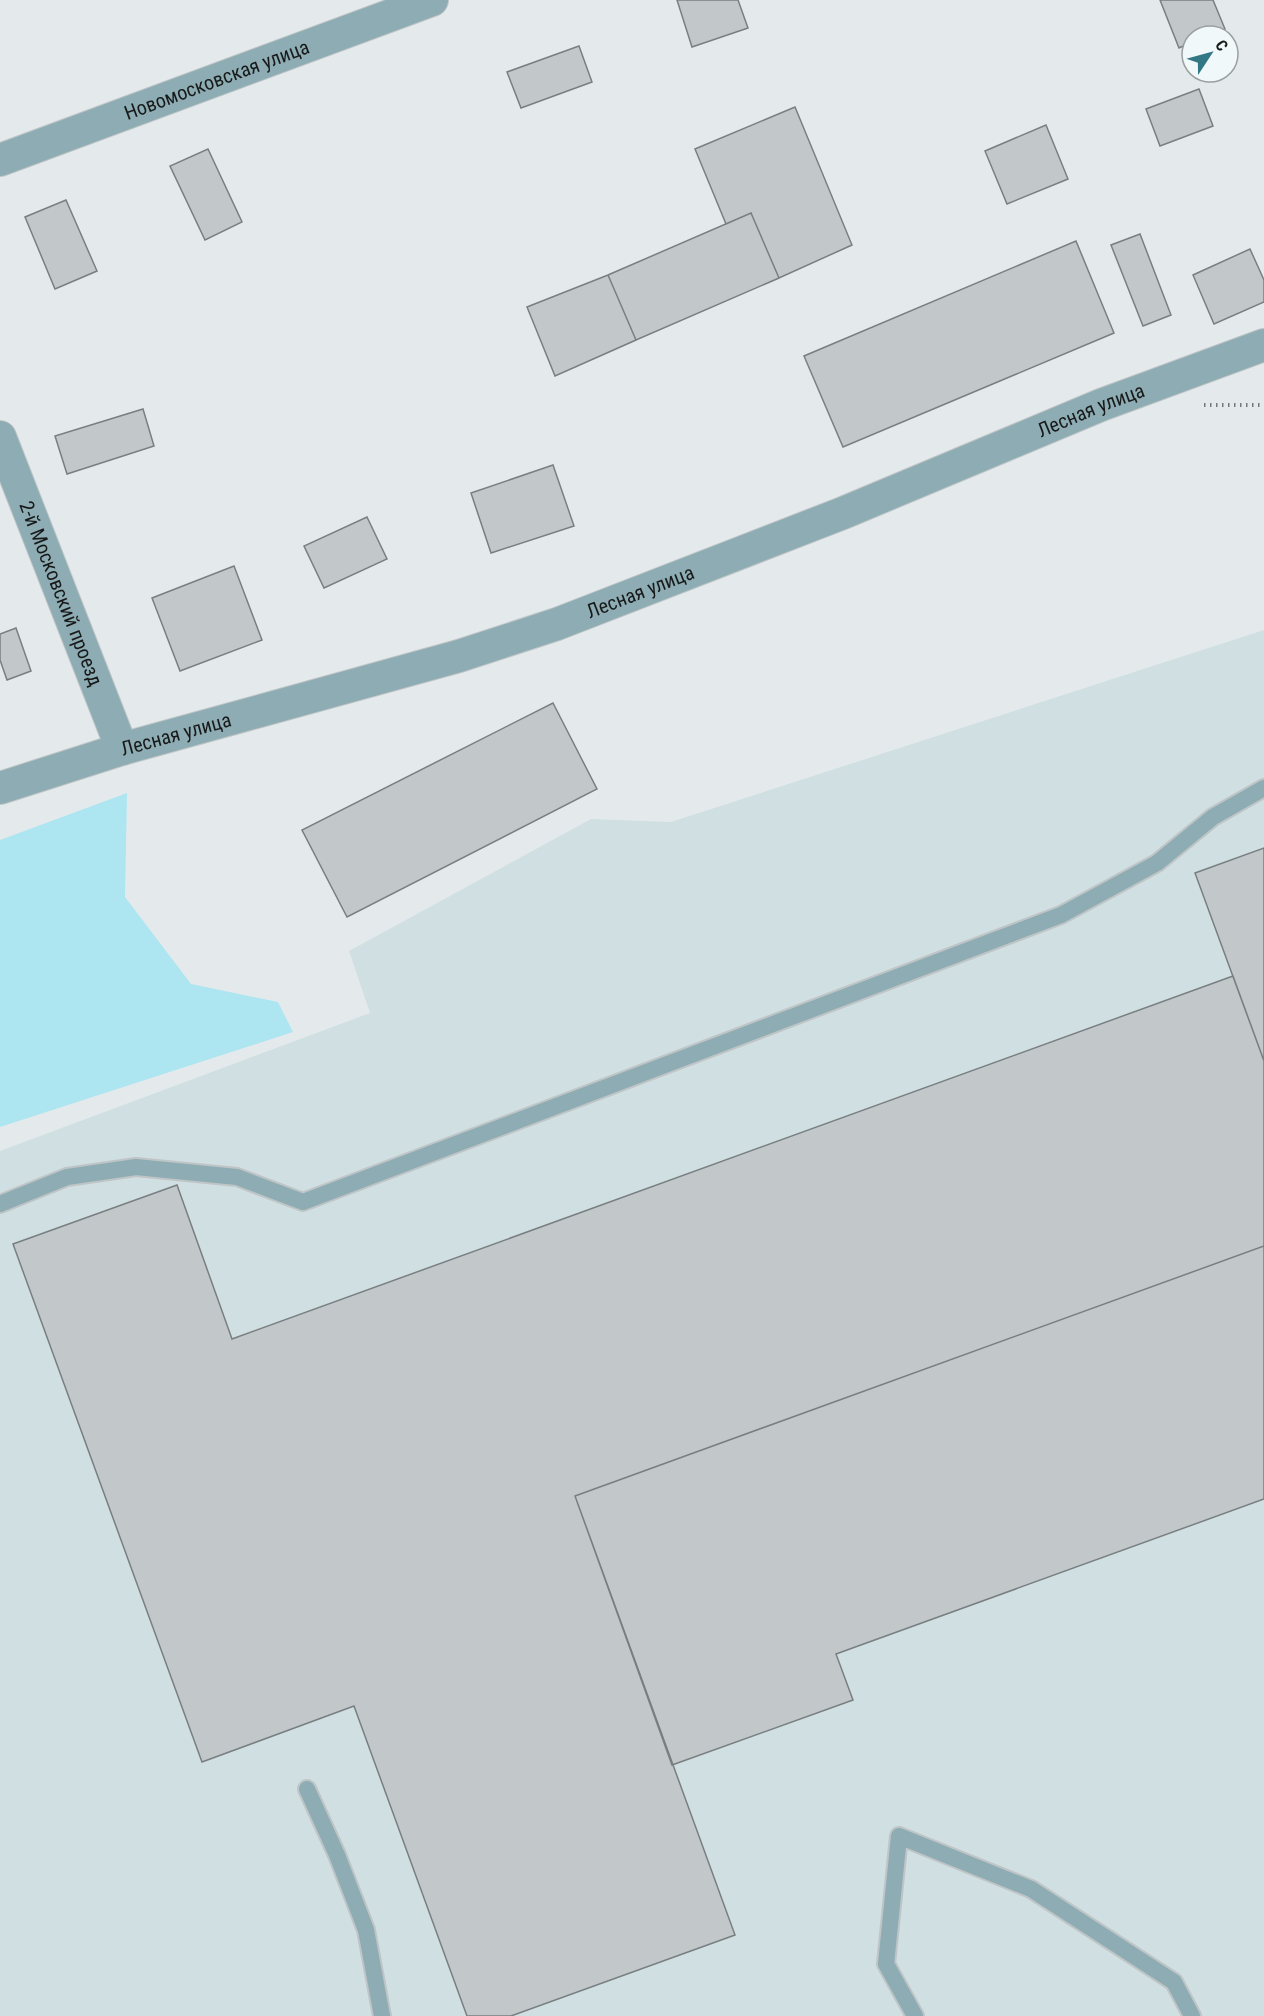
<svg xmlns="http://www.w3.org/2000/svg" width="1264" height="2016" viewBox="0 0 1264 2016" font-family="'Roboto Condensed',sans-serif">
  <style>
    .built { fill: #cfdfe2 }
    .green { fill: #ade5f1 }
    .building { fill: #c2c8ca; stroke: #797f81; stroke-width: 1.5 }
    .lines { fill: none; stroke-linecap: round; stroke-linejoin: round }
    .service-casing { stroke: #bfc5c6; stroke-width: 20 }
    .minor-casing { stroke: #bfc5c6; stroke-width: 34 }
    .path { stroke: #75797a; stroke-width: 4; stroke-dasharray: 1.5 4.5; stroke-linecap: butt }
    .service { stroke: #8dacb3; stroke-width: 16 }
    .minor { stroke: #8dacb3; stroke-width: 32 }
    .labels { text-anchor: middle; stroke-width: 4.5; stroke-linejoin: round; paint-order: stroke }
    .street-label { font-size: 20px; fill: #181a1a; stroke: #f1f8f9 }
  </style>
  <rect width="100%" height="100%" fill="#e4eaec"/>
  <path class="built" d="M1264,630V2016H0V1151L370,1013L349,951L591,819L671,822Z"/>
  <path class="green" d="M127,793L125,897L191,984L278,1002L293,1032L0,1127V840Z"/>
  <path class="building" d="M677,0H738L748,28L692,47Z
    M1160,0H1213L1225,29L1208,36H1192V42L1179,48Z
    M579,46L592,82L521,108L507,72Z
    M1199,89L1213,126L1160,146L1146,109Z
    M795,107L852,245L779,278L751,213L726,224L695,149Z
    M1046,125L1068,179L1007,204L985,151Z
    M208,149L242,222L205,240L170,166Z
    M66,200L97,271L55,289L25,217Z
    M751,213L779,278L636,340L608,275Z
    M1140,234L1171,315L1143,326L1111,245Z
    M1076,241L1114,333L843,447L804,356Z
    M1250,249L1264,280V302L1214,324L1193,275Z
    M608,275L636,340L555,376L527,307Z
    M143,409L154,446L67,474L55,436Z
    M553,465L574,526L491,553L471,493Z
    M367,517L387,559L324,588L304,546Z
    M234,566L262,640L180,671L152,598Z
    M16,628L31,671L7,680L0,660V634Z
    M553,703L597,789L347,917L302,830Z
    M1264,848V1061L1195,873Z
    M1233,976L1264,1061V1246L575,1496L735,1935L511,2016H467L354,1706L202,1762L13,1244L177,1185L232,1339Z
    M1264,1246V1499L836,1654L853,1700L672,1765L575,1496Z"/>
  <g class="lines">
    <defs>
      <path id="service" d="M0,1204L67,1177L136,1167L237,1177L303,1202L1061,915L1157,863L1213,817L1264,788
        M307,1789L337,1855L366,1930L382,2016
        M915,2016L886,1964L899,1836L1031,1889L1174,1982L1192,2016"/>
      <g id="minor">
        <path id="s1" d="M0,160L432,0"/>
        <path id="s2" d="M0,437L122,749"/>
        <path id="s3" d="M0,788L122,749L459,656L557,624L843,513L1101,405L1264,345"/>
      </g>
    </defs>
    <use href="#service" class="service-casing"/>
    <use href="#minor" class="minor-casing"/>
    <path class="path" d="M1204,405H1264"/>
    <use href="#service" class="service"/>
    <use href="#minor" class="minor"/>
  </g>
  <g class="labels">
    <g class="street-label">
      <text dy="7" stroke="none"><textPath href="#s1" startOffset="231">Новомосковская улица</textPath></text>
      <text dy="7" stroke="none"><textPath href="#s3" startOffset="1156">Лесная улица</textPath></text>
      <text dy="7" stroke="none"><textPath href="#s3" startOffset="670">Лесная улица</textPath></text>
      <text dy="7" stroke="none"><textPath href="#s2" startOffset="168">2-й Московский проезд</textPath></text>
      <text dy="7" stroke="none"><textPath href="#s3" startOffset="184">Лесная улица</textPath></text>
    </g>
  </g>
  <g transform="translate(1210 54) rotate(54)"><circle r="28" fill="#f1f8f9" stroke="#9a9fa0" stroke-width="1.5"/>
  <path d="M0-4.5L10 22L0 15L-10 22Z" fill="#317784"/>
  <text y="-9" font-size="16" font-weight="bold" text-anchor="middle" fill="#181a1a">С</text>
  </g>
</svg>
